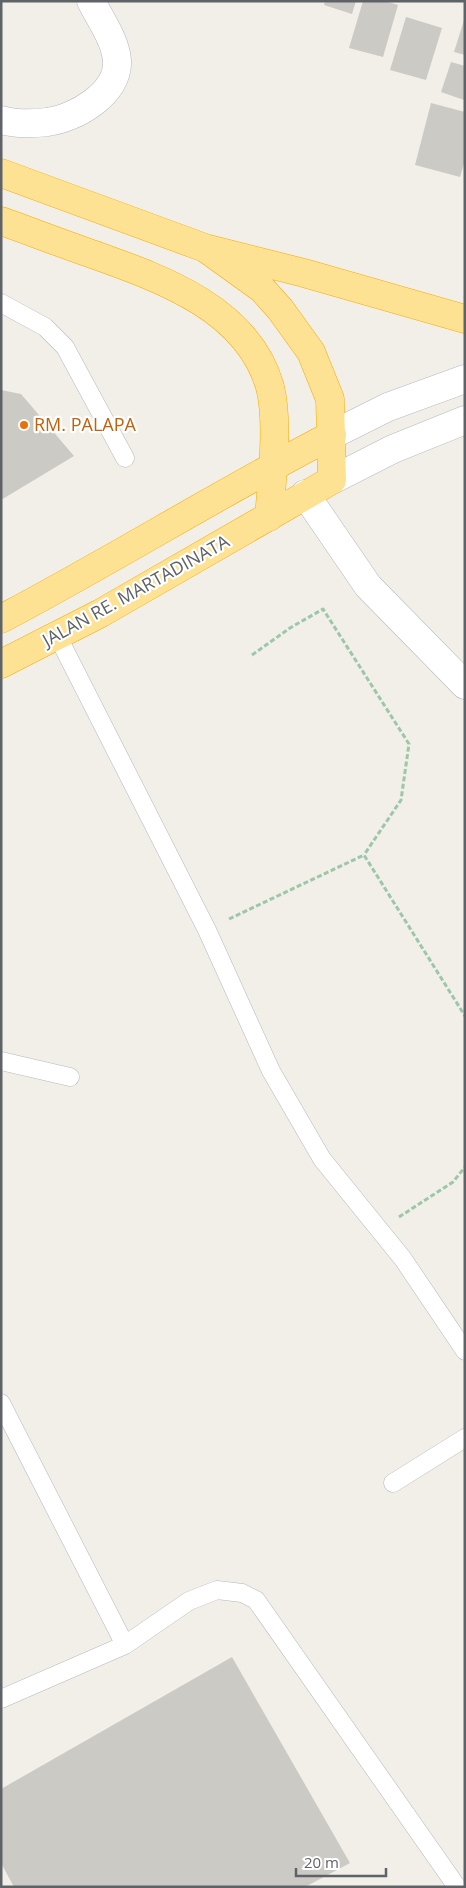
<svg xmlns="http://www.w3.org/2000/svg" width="466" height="1888" viewBox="0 0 466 1888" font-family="'Open Sans',sans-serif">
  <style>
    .building { fill: #cccac5 }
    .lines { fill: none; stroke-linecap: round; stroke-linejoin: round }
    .lane-casing { stroke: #b5b8bc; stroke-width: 19 }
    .street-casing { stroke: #b5b8bc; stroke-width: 29 }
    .secondary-casing { stroke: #b6babf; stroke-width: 29 }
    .highway-casing { stroke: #f9ab00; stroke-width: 29 }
    .path { stroke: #9cc7a9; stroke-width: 3; stroke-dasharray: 5 2.5; stroke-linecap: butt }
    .lane { stroke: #fff; stroke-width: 18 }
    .street { stroke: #fff; stroke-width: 28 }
    .secondary { stroke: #fff; stroke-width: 28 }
    .highway { stroke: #fde293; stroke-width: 28 }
    .food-dot { fill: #e8710a; stroke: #fff; stroke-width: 2 }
    .labels { text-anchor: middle; stroke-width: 4.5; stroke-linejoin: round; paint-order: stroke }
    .food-label { font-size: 18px; fill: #c56008; stroke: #fff; text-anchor: start }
    .street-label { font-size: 18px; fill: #5f6368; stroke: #fff }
  </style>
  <rect width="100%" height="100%" fill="#f1efe8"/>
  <path class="building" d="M325,1H356L352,14L324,5Z
    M363,1H385L398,5L383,57L349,48Z
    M406,17L442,28L426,80L390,70Z
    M465,17V55L454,52Z
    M451,62L465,66L464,100L441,92Z
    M431,103L465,112V160L460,177L415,165Z
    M1,390L21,394L74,456L1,500Z
    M232,1657L350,1863L305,1887H14L1,1863V1789Z"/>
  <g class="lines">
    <defs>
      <path id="lane" d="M1,303L45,327L65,347L125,458
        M57,635L207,930L271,1071L322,1159L403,1259L465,1351
        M1,1061L70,1077
        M1,1403L125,1645
        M393,1483L465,1438
        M1,1699L125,1645L189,1601L217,1590L242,1593L256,1600L457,1887"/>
      <path id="street" d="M1,120C16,124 32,124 47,122C75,119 119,93 117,61C116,41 100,19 91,1
        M305,494L368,586L465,685"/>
      <path id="secondary" d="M332,435L388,407L465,379
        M332,480L393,449L465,420"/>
      <path id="highway" d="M1,173L205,248L304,273L465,319
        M1,221C32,232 63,244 95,255C162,279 248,309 270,387C279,422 272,480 269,517
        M1,619C113,560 220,493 332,435
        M1,664L101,613L332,480L330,399L311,352L280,309L262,289L205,248"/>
    </defs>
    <use href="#lane" class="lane-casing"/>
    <use href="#street" class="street-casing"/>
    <use href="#secondary" class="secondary-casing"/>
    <use href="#highway" class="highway-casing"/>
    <path class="path" d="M252,655L290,628L323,609L409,744L401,800L364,855
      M229,919L364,855L465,1016
      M399,1217L453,1182L465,1167"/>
    <use href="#lane" class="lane"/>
    <use href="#street" class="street"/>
    <use href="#secondary" class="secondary"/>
    <use href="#highway" class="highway"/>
  </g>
  <circle class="food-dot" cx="24" cy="425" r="5"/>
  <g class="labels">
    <g class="food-label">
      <text x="34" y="431">RM. PALAPA</text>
    </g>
    <g class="street-label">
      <text transform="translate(136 591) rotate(-29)" y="6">JALAN RE. MARTADINATA</text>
    </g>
  </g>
  <rect width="466" height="1888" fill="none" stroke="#5f6368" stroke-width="5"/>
  <path d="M296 1868v8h90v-8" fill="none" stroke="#5f6368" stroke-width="2.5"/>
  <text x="304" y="1868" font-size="15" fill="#5f6368" stroke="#ffffff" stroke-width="4" paint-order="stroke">20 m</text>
</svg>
